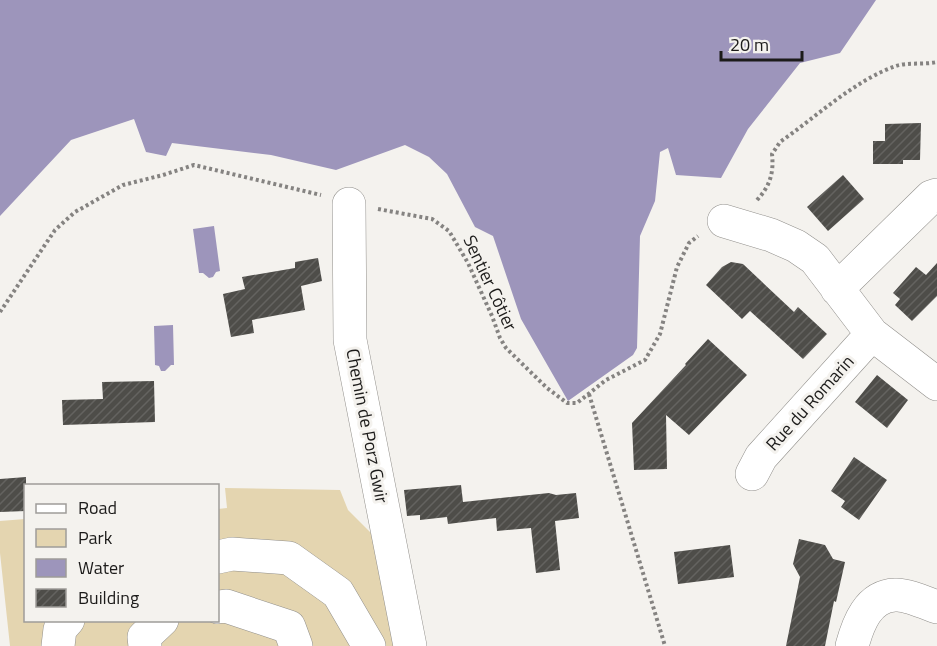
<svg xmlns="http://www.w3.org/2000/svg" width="937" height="646" viewBox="0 0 937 646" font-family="'Titillium Web',sans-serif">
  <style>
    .park { fill: #e4d5b0 }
    .water { fill: #9d95bb }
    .building { fill: url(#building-hatch) }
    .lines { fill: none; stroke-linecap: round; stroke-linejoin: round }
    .minor-casing { stroke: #918f8b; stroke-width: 34 }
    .path { stroke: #858381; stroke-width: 4; stroke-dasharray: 3 3; stroke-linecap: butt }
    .minor { stroke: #fff; stroke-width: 33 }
    .labels { text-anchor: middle; stroke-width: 6; stroke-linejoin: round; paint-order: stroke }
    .street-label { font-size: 18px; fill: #1c1b1a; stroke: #f4f2ee }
  </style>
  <defs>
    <pattern id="building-hatch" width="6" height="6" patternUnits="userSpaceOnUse" patternTransform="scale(1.5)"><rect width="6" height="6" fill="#4e4d49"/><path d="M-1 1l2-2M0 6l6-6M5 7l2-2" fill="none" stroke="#646360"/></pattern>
  </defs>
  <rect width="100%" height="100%" fill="#f4f2ee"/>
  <path class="park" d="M225,488L340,490L348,510L371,533L381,563L397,646H10L0,553V521L25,519L26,620H218V509L227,508Z"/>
  <path class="water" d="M0,0H876L840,53L800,63L748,129L721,178L676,175L668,148L660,152L655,201L640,236L637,348L633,355L568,401L521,319L493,236L475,227L447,174L429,157L405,145L336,170L271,155L172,143L166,156L146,152L134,119L71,140L0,216Z
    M214,226L220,271L216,272L213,277L209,278L203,273H199L193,229Z
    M173,325L174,365H171L165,371H161L159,366L155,365L154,326Z"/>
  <path class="building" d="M921,123L920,160H903V164H873V141H885V124Z
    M843,175L864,199L828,231L807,207Z
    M318,258L322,281L301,286L305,310L252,320L254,333L231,337L223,294L245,289L242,277L295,268V262Z
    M731,262L743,264L794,312L798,307L827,334L803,359L750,311L742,319L706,285L722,267Z
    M937,263V296L912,321L895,305L900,299L893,293L916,267L926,275Z
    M708,339L747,375L689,435L666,415L667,469L634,470L632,423L686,365L685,364Z
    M877,375L908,400L887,428L855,402Z
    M154,381L155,422L63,425L62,400L103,399L102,382Z
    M854,457L887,480L859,520L841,507L845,501L831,491Z
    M26,477V511L0,512V479Z
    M461,485L463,502L549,493L556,495L576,493L579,518L555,521L560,570L536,573L531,528L497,531L496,518L448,524L447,517L420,520V515L407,516L404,490Z
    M799,539L825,545L833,559L845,562L836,602L834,601L825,646H786L800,577L793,564Z
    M730,545L734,577L678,584L674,552Z"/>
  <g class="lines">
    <defs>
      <path id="minor" d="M349,204L350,340L410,646
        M724,221L771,235L796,246L815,259L872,334L937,384
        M837,289L931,197L937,195
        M752,474L761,457L872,334
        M218,557L232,554L289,558L338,593L369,646
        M218,607L226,606L289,627L296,646
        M58,646L60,629L68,620
        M145,646L144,637L162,620
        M852,646C858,624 868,596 895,595C906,594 926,603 937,607"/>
    </defs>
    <use href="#minor" class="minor-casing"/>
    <path class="path" d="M757,200C770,186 774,173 772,154L780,142C816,117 855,80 896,66C908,62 924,65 937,62
      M378,209L432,219L449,231L468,263L492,316L500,338L506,348L547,388L567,403H577L606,380L645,360L660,334L677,267L689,243L698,236
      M0,312L55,230L75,212L123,185L163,175L194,165L321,195
      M589,394L665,646"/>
    <use href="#minor" class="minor"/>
  </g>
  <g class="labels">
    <g class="street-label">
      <text transform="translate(490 283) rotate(65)" y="6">Sentier Côtier</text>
      <text transform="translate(810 403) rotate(-48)" y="6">Rue du Romarin</text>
      <text transform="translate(367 426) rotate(79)" y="6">Chemin de Porz Gwir</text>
    </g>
  </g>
  <rect x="24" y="484" width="195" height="138" fill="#f4f2ee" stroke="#9e9c99" stroke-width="1.5"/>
  <rect x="36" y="504" width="30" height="9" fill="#ffffff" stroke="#9e9c99" stroke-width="1.5"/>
  <text x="78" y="514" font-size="18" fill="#1c1b1a">Road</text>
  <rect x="36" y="529" width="30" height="18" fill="#e4d5b0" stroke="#9e9c99" stroke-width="1.5"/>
  <text x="78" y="544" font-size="18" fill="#1c1b1a">Park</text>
  <rect x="36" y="559" width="30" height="18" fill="#9d95bb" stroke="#9e9c99" stroke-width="1.5"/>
  <text x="78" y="574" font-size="18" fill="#1c1b1a">Water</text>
  <rect x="36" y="589" width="30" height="18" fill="url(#building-hatch)" stroke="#9e9c99" stroke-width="1.5"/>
  <text x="78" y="604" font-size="18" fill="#1c1b1a">Building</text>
  <path d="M721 51v9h81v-9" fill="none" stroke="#1c1b1a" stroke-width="3"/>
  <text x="730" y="51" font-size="18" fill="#1c1b1a" stroke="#f4f2ee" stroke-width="4.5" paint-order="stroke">20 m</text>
</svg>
